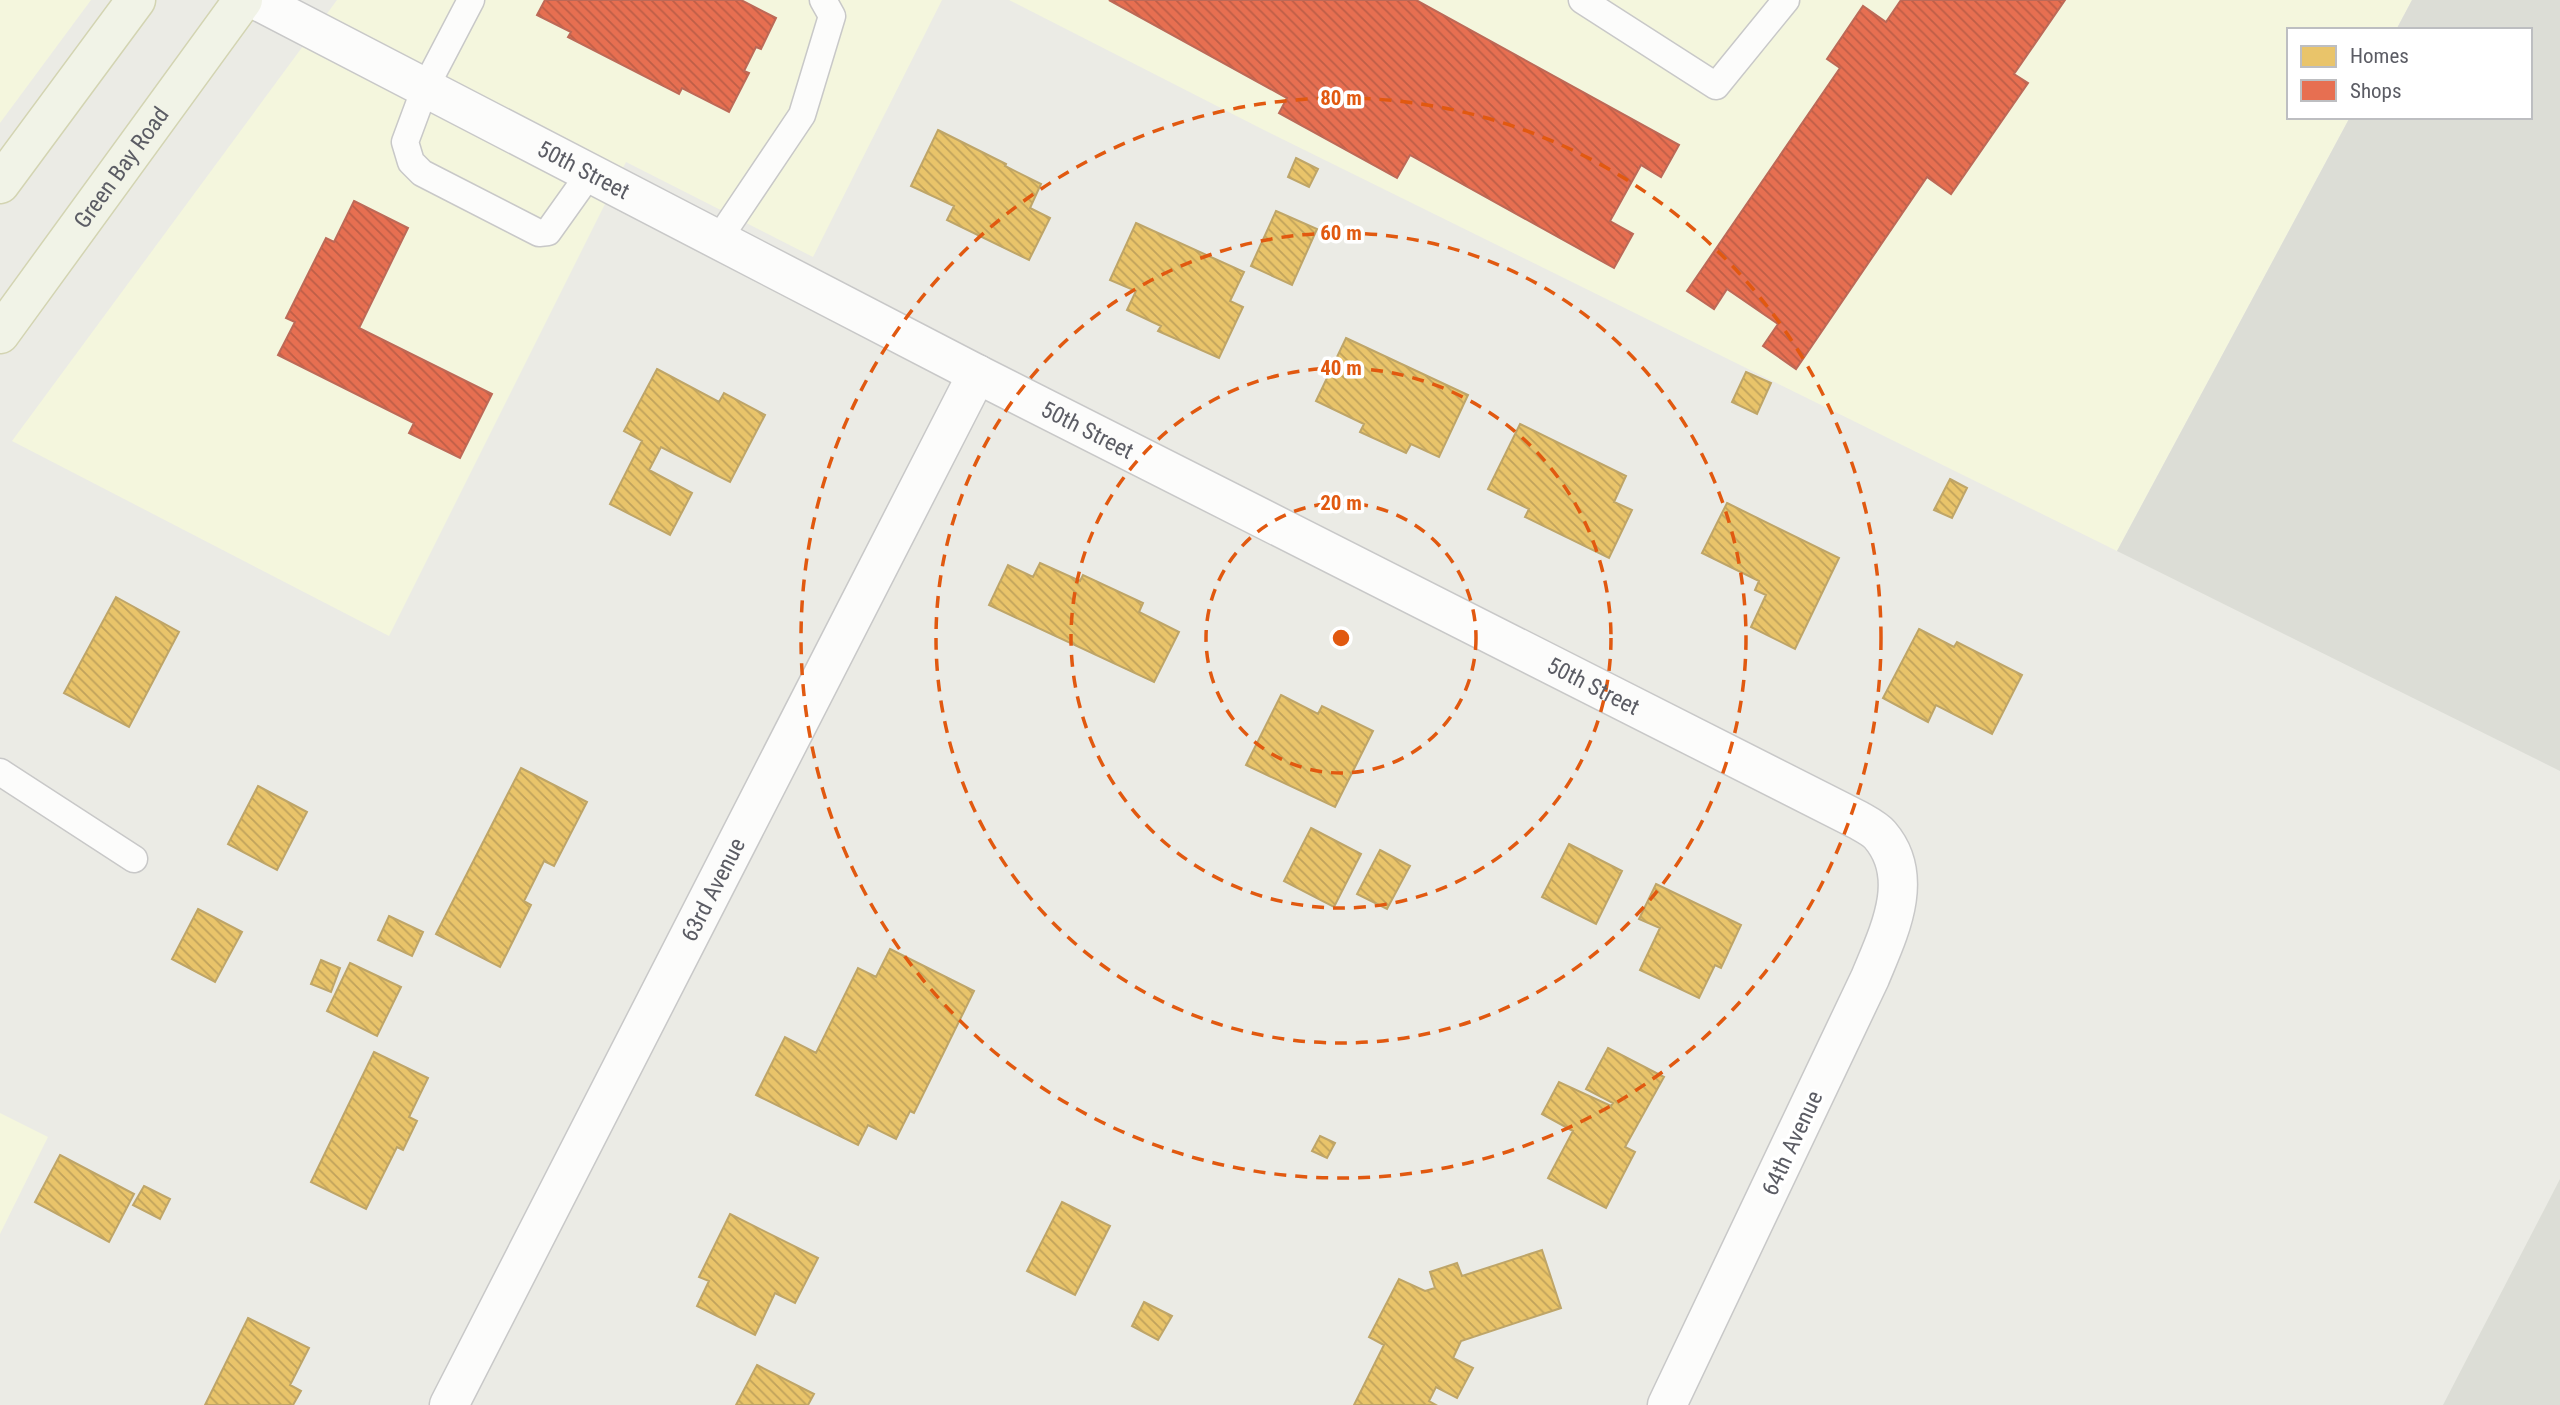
<svg xmlns="http://www.w3.org/2000/svg" width="2560" height="1405" viewBox="0 0 2560 1405" font-family="'Roboto Condensed',sans-serif">
  <style>
    .commercial { fill: #f4f6dd }
    .industrial { fill: #dcddd6 }
    .homes { fill: url(#homes-back-hatch); stroke: #bea568; stroke-width: 2 }
    .shops { fill: url(#shops-back-hatch); stroke: #bd6957; stroke-width: 2 }
    .lines { fill: none; stroke-linecap: round; stroke-linejoin: round }
    .lane-casing { stroke: #c8c8c8; stroke-width: 29 }
    .street-casing { stroke: #c8c8c8; stroke-width: 41 }
    .primary-casing { stroke: #d3d4b2; stroke-width: 41 }
    .lane { stroke: #fcfcfb; stroke-width: 26 }
    .street { stroke: #fcfcfb; stroke-width: 38 }
    .primary { stroke: #f1f3e7; stroke-width: 38 }
    .ring { fill: none; stroke: #e15910; stroke-width: 3.5; stroke-dasharray: 12 9 }
    .labels { text-anchor: middle; stroke-width: 7; stroke-linejoin: round; paint-order: stroke }
    .street-label { font-size: 23px; fill: #5b5c64; stroke: #fff }
    .centre { fill: #e15910; stroke: #fff; stroke-width: 3.5 }
    .ring-label { font-size: 21px; text-anchor: middle; font-weight: bold; fill: #e15910; stroke: #fff; stroke-width: 7; stroke-linejoin: round; paint-order: stroke }
  </style>
  <defs>
    <pattern id="homes-back-hatch" width="6" height="6" patternUnits="userSpaceOnUse" patternTransform="scale(1.75)"><rect width="6" height="6" fill="#e9c46a"/><path d="M-1 5l2 2M0 0l6 6M5-1l2 2" fill="none" stroke="#c0a25b"/></pattern>
    <pattern id="shops-back-hatch" width="6" height="6" patternUnits="userSpaceOnUse" patternTransform="scale(1.75)"><rect width="6" height="6" fill="#e76f51"/><path d="M-1 5l2 2M0 0l6 6M5-1l2 2" fill="none" stroke="#be5e47"/></pattern>
  </defs>
  <rect width="100%" height="100%" fill="#ebebe5"/>
  <path class="commercial" d="M0,0H91L0,123Z
    M337,0H942L813,257L626,162L389,636L12,441Z
    M1009,0H2412L2396,30H2289V117H2350L2117,551L1262,129Z
    M0,1113L48,1137L0,1234Z"/>
  <path class="industrial" d="M2412,0H2560V771L2117,551L2350,117H2530V30H2396Z
    M2560,1179V1405H2443Z"/>
  <path class="homes" d="M938,130L1006,164L1005,166L1041,184L1030,208L1050,218L1029,260L947,220L954,206L911,186Z
    M1296,158L1318,169L1309,187L1288,177Z
    M1276,211L1317,229L1292,285L1251,266Z
    M1136,223L1244,272L1230,301L1243,307L1219,358L1158,331L1161,326L1127,310L1136,291L1110,280Z
    M1346,338L1468,395L1439,457L1411,444L1406,453L1360,432L1364,424L1316,401Z
    M657,369L719,402L724,393L765,415L730,482L661,447L649,470L692,493L670,535L610,504L642,441L624,431Z
    M1746,372L1771,383L1757,414L1732,402Z
    M1520,424L1626,476L1614,502L1632,510L1609,558L1525,517L1529,509L1488,489Z
    M1950,479L1967,488L1952,518L1934,510Z
    M1727,503L1839,558L1795,649L1751,627L1766,595L1755,590L1759,581L1702,553Z
    M1040,563L1080,581L1083,575L1143,603L1139,612L1179,632L1154,682L989,605L1008,565L1033,577Z
    M116,597L179,632L129,727L64,693Z
    M1919,629L1954,647L1957,642L2022,675L1992,734L1936,705L1928,722L1883,698Z
    M1281,695L1318,714L1322,706L1373,731L1335,807L1246,765Z
    M521,768L587,802L554,866L544,861L524,901L531,905L500,967L436,934Z
    M258,786L307,812L277,870L228,844Z
    M1311,828L1361,854L1334,907L1284,881Z
    M1569,844L1622,871L1596,924L1542,897Z
    M1380,850L1410,866L1387,909L1357,894Z
    M1656,884L1741,925L1721,968L1715,965L1699,998L1640,970L1660,928L1639,919Z
    M198,909L242,932L215,982L172,959Z
    M389,916L423,932L412,956L378,940Z
    M890,949L974,991L914,1113L910,1111L896,1139L868,1125L858,1145L756,1095L785,1037L816,1053L858,968L876,977Z
    M321,960L340,968L331,992L311,984Z
    M350,963L401,987L377,1036L327,1011Z
    M1608,1048L1664,1077L1625,1147L1635,1152L1606,1208L1548,1178L1573,1131L1542,1114L1559,1082L1611,1106L1613,1103L1586,1089Z
    M374,1052L428,1078L409,1117L417,1121L403,1150L397,1147L366,1209L311,1182Z
    M1320,1136L1335,1143L1327,1158L1312,1151Z
    M60,1155L134,1194L109,1242L35,1202Z
    M144,1186L170,1199L160,1219L133,1205Z
    M1062,1202L1110,1226L1075,1295L1027,1271Z
    M730,1214L818,1258L795,1303L775,1293L755,1335L697,1306L709,1281L699,1277Z
    M1542,1250L1561,1308L1461,1341L1453,1358L1473,1368L1457,1398L1436,1387L1429,1401L1436,1405H1354L1384,1345L1369,1337L1399,1279L1425,1291L1435,1288L1430,1272L1457,1263L1462,1276Z
    M1144,1302L1172,1316L1158,1340L1132,1326Z
    M248,1318L309,1348L290,1385L301,1391L293,1405H205Z
    M757,1365L814,1394L808,1405H736Z"/>
  <path class="shops" d="M545,0H741L776,18L761,49L756,47L744,71L749,73L729,112L682,88L679,94L568,37L571,32L537,15Z
    M1109,0H1416L1679,145L1661,177L1641,165L1610,221L1633,234L1614,268L1410,155L1397,178L1279,113L1287,98Z
    M1901,0H2065L2014,74L2028,83L1951,194L1927,177L1796,369L1763,346L1778,324L1727,289L1714,309L1687,291L1840,68L1827,59L1863,6L1886,22Z
    M354,201L408,228L359,328L492,394L460,458L409,433L414,423L278,355L295,322L286,318L326,238L334,242Z"/>
  <g class="lines">
    <defs>
      <path id="lane" d="M471,0L425,88L405,142L411,162L422,173L539,233L548,232L590,173
        M1582,0L1716,86L1786,0
        M718,240L802,115L832,16L823,0
        M0,772L134,859"/>
      <g id="street">
        <path id="s1" d="M256,0L977,374L1858,820C1865,824 1875,829 1880,835C1917,878 1888,934 1870,978L1667,1405"/>
        <path id="s2" d="M449,1405L977,374"/>
      </g>
      <g id="primary">
        <path d="M0,184L136,0"/>
        <path id="s3" d="M0,334L243,0"/>
      </g>
    </defs>
    <use href="#lane" class="lane-casing"/>
    <use href="#street" class="street-casing"/>
    <use href="#primary" class="primary-casing"/>
    <use href="#lane" class="lane"/>
    <use href="#street" class="street"/>
    <use href="#primary" class="primary"/>
  </g>
  <g class="ring">
    <circle cx="1341" cy="638" r="135"/>
    <circle cx="1341" cy="638" r="270"/>
    <circle cx="1341" cy="638" r="405"/>
    <circle cx="1341" cy="638" r="540"/>
  </g>
  <g class="labels">
    <g class="street-label">
      <text dy="8" stroke="none"><textPath href="#s3" startOffset="206">Green Bay Road</textPath></text>
      <text dy="8" stroke="none"><textPath href="#s1" startOffset="369">50th Street</textPath></text>
      <text dy="8" stroke="none"><textPath href="#s1" startOffset="936">50th Street</textPath></text>
      <text dy="8" stroke="none"><textPath href="#s1" startOffset="1503">50th Street</textPath></text>
      <text dy="8" stroke="none"><textPath href="#s2" startOffset="579">63rd Avenue</textPath></text>
      <text transform="translate(1792 1143) rotate(-65)" y="8">64th Avenue</text>
    </g>
  </g>
  <circle cx="1341" cy="638" r="10" class="centre"/>
  <g class="ring-label">
    <text x="1341" y="105">80 m</text>
    <text x="1341" y="240">60 m</text>
    <text x="1341" y="375">40 m</text>
    <text x="1341" y="510">20 m</text>
  </g>
  <rect x="2287" y="28" width="245" height="91" fill="#ffffff" stroke="#bdbec1" stroke-width="2"/>
  <rect x="2301" y="46" width="35" height="21" fill="#e9c46a" stroke="#bdbec1" stroke-width="2"/>
  <text x="2350" y="63" font-size="21" fill="#5b5c64">Homes</text>
  <rect x="2301" y="80" width="35" height="21" fill="#e76f51" stroke="#bdbec1" stroke-width="2"/>
  <text x="2350" y="98" font-size="21" fill="#5b5c64">Shops</text>
</svg>
